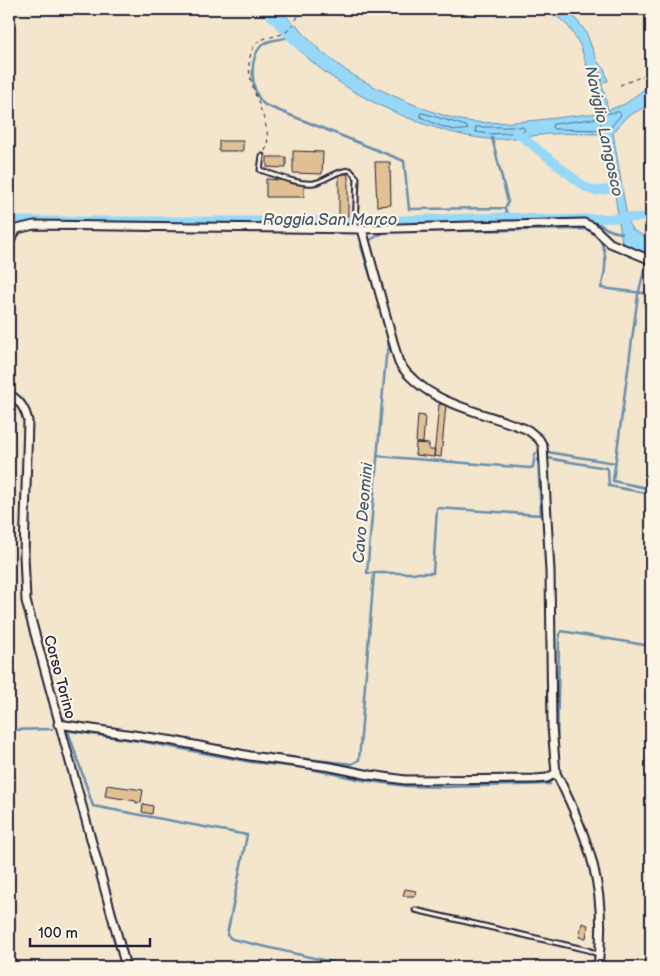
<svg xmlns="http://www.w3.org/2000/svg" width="660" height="976" viewBox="0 0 660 976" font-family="'Balsamiq Sans',sans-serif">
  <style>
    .water { fill: #96d8f8; stroke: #688fac }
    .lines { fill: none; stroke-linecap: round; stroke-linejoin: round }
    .shore { stroke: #506b87; stroke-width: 1 }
    .stream { stroke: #688fac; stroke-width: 2.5 }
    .canal { stroke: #96d8f8; stroke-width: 9 }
    .river { stroke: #96d8f8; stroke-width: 15 }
    .building { fill: #e1c194; stroke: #22223b }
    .service-casing { stroke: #22223b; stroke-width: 7 }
    .minor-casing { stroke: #22223b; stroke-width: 11 }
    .path { stroke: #22223b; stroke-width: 1; stroke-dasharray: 4 4; stroke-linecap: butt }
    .service { stroke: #fcf5e5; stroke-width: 3 }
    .minor { stroke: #fcf5e5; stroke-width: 7 }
    .labels { text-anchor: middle; stroke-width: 4.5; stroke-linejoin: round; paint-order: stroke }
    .street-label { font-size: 15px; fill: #22223b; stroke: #fcf5e5 }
    .water-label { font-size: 16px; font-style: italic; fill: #455974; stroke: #fcf5e5 }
  </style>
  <rect width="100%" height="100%" fill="#f4e5cd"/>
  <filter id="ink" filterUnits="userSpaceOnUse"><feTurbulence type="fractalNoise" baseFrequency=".02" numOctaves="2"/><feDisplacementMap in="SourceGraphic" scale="10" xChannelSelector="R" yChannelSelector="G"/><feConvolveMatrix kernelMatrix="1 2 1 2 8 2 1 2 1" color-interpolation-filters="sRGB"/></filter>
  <g filter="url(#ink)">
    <path class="water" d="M258,9H279L291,21L282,31Z
      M549,9H568L586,32L597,61L604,68L608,81L603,82L599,71L608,110L625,104L651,84V104L626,117L613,133L628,223L633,230L651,240V255L622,243L612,173L593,85L580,45L569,27Z
      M296,24C308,40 323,54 340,66C365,86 441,119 473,122C516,125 557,117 599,113L603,134C585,134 567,133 549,134C529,136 509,140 488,139C424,133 324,87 286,34Z"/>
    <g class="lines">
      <path class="shore" d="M619,112L621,115L608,130L554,129L552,127L553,124L600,118L605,114Z
        M423,113L466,126L468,129C456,134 432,123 421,117L420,114Z
        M476,127H523L525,130L523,132L490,134L476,132Z"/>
      <path class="stream" d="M291,36C282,41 268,38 261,46C248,60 251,94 265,105L404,161L409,209L505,208L508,217
        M492,138L508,202L505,208
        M592,218C601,227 610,232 622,233
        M368,241L385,232L586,229C610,239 607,267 601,288L651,294
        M363,243L361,246L382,314
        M647,259L638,295L613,481L651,489
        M387,331L389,348L386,357L367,573H433L437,508L541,515L538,460L540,457
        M547,452L615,463
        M377,456L530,468L533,467L535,454L541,451
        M547,458L606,468L608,470L609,486L651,494
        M64,718L66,723
        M9,730L52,729
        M65,730L145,742L251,762L306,768L362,780L406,786L446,787L550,784
        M68,731L93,806L247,835L227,935L232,939L353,967
        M218,745L255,753L352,764L359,760L374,573
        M559,760L557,749L559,639L561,631L651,646"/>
      <path class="canal" d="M515,131L585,187L595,191L619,188
        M9,221H360L508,217L551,220L651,217"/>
      <path class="river" d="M269,9L303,45"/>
    </g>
    <path class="building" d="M219,141H243V151H219Z
      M293,151L323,152L322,174L293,173Z
      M267,157H286V168L267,167Z
      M375,162H390L391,205L377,206Z
      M339,174H348V216H339Z
      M266,179L304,182V197H266Z
      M439,404L446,405L441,457L434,456Z
      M418,415L425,416L423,443H416Z
      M416,443L429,444V450H435L434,457L415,455Z
      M107,785L143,790L141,802L136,803V801L105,796Z
      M143,804L153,806L152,814L142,812Z
      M405,889L416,891L415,896H403Z
      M582,923L588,925L586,938L579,937Z"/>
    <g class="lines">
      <defs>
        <path id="service" d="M262,156L260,170C276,175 298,185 314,183C328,180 336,170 350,170L357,178L355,228
          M415,910L588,950L599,955"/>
        <path id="minor" d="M9,243L17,229L34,225L362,229L584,223L593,227L610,243L651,260
          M9,394C20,401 25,408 28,421L24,555L26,601L126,967
          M58,724L174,741L250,756L331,767L370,775L405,780L535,779L547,778L556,773L552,727L550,571L543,446L539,439L528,430C483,411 428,406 399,363L362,229
          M556,773C590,840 608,891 598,967"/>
      </defs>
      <use href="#service" class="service-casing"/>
      <use href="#minor" class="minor-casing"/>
      <path class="path" d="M620,85L651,73
        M265,151C277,126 243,86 250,57C255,35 266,40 282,34C289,32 296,21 299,14L293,9"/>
      <use href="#service" class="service"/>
      <use href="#minor" class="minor"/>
    </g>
  </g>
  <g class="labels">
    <g class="street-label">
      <text transform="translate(60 677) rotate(75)" y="5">Corso Torino</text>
    </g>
    <g class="water-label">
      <text transform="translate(605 131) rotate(78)" y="6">Naviglio Langosco</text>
      <text x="330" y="225">Roggia San Marco</text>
      <text transform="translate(362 513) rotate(-85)" y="6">Cavo Deomini</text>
    </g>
  </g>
  <rect width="660" height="976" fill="none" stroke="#fcf5e5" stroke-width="30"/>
  <rect x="15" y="15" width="630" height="946" fill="none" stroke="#22223b" stroke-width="2" filter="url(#ink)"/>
  <path d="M30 938v8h120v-8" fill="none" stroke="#22223b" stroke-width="2.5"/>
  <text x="38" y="938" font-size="15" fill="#22223b" stroke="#fcf5e5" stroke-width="4" paint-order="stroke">100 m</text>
</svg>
